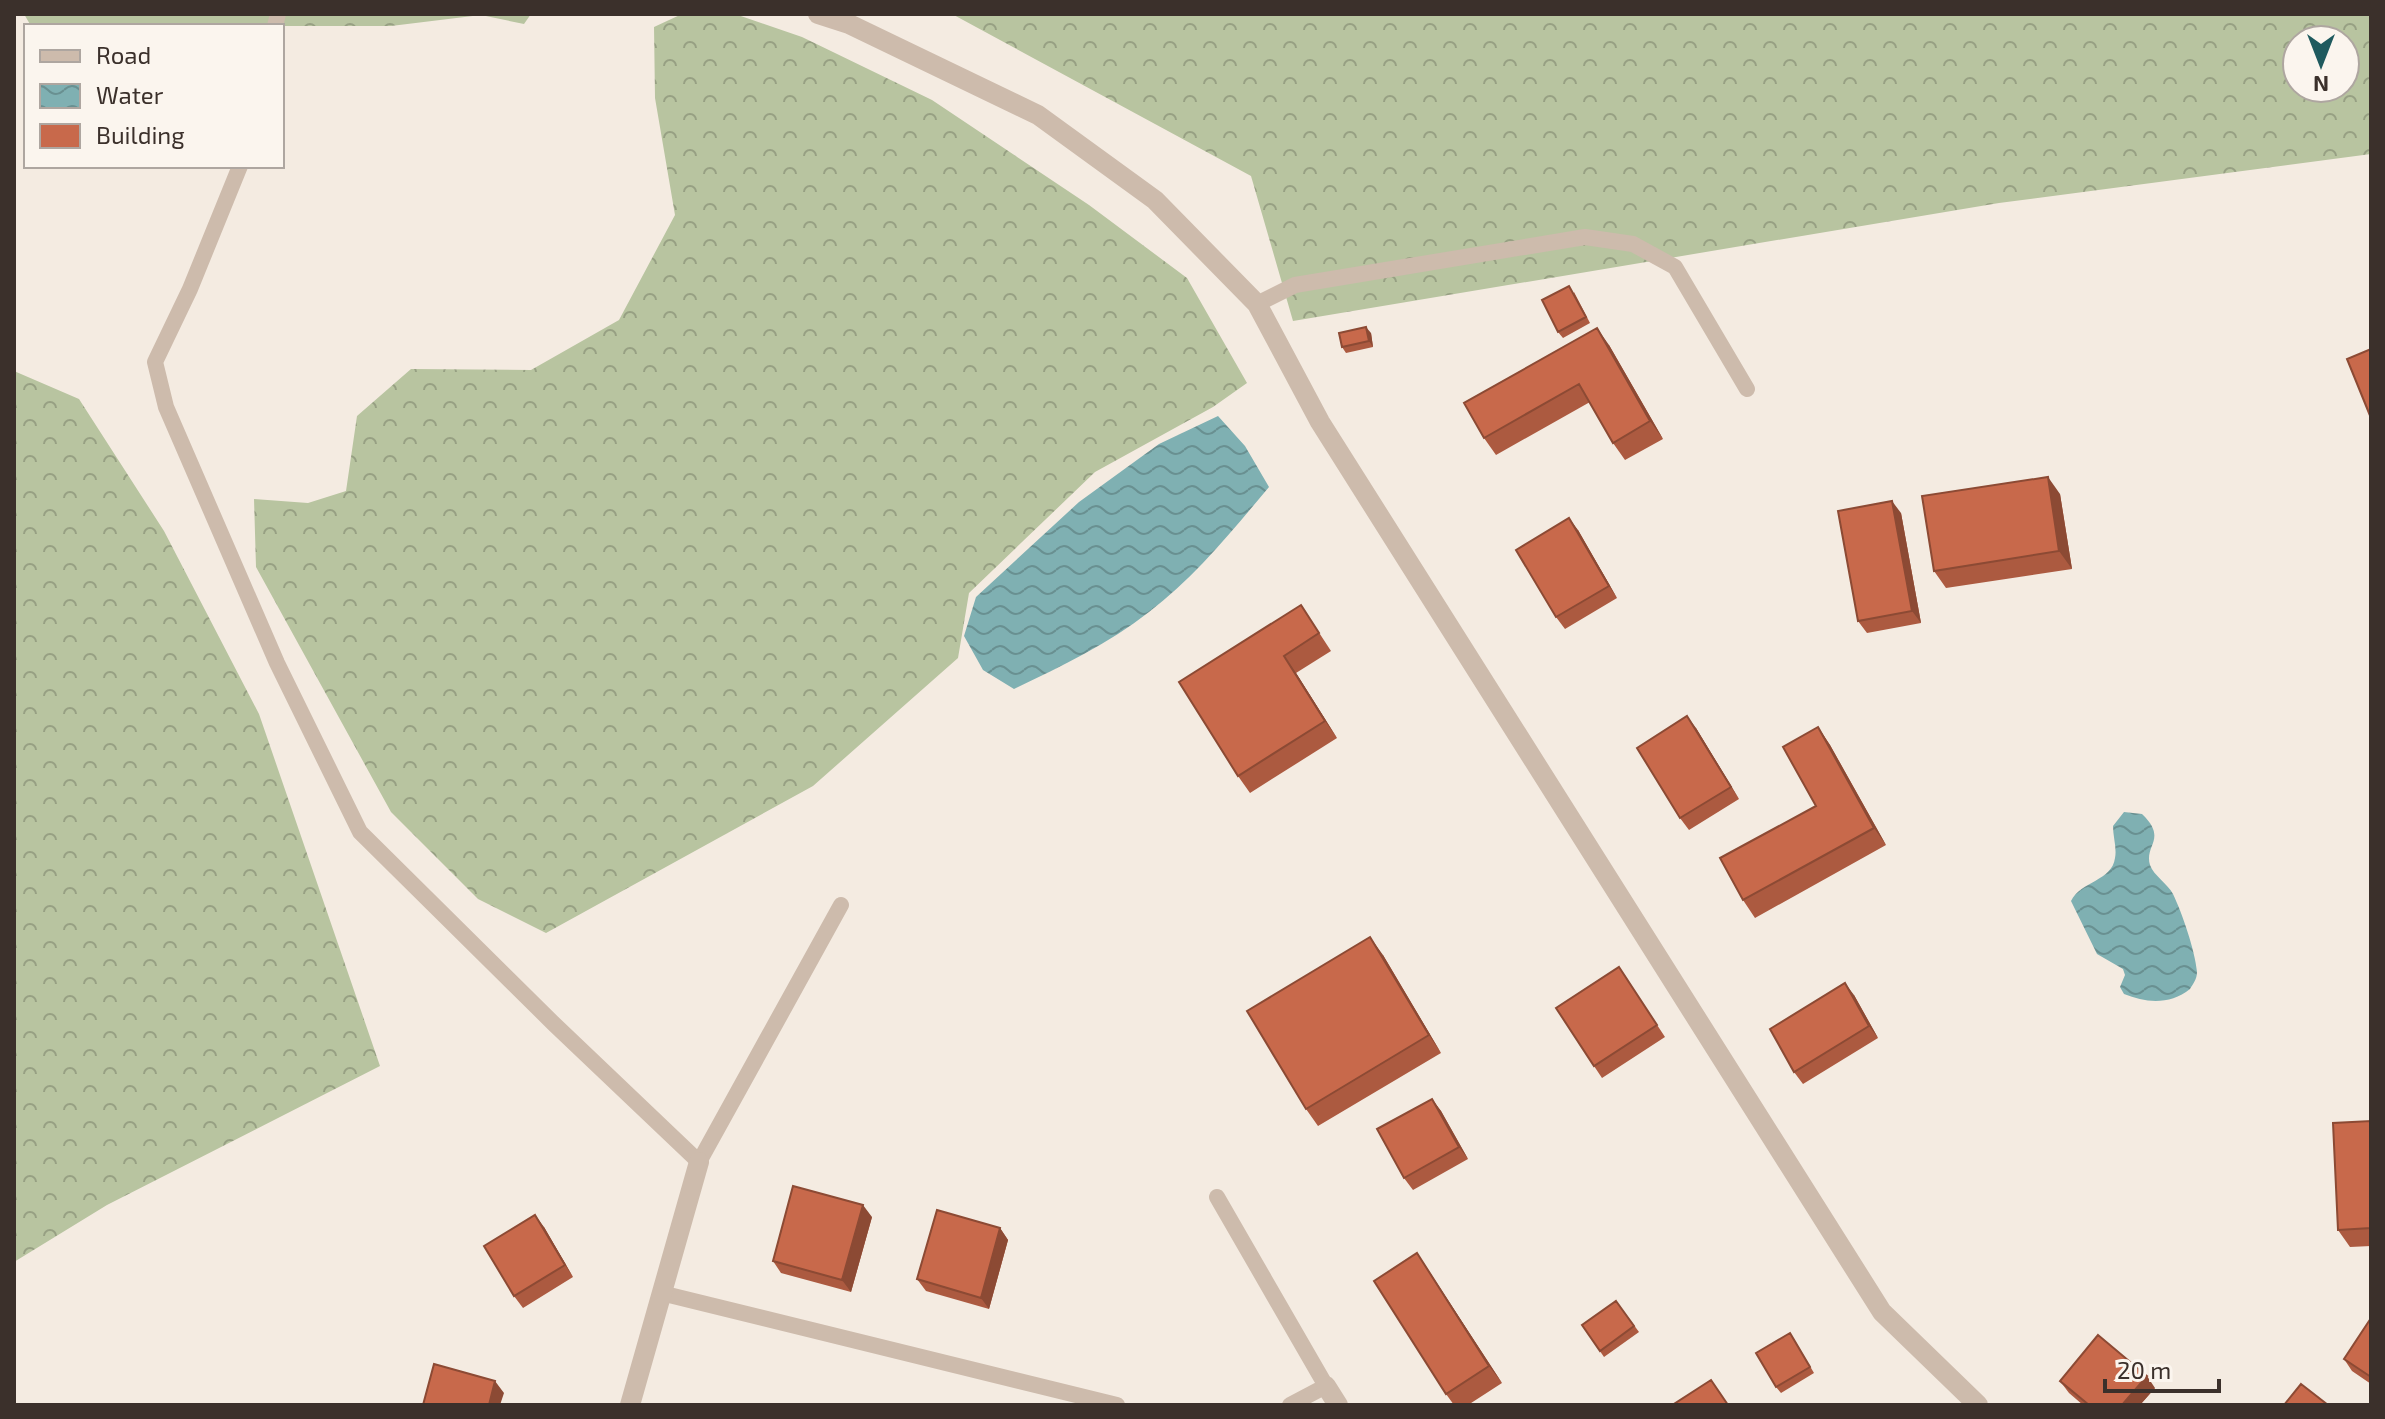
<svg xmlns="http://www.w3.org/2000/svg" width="2385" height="1419" viewBox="0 0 2385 1419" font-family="'Exo 2',sans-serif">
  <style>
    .forest { fill: url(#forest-crowns); fill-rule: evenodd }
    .water { fill: url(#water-waves) }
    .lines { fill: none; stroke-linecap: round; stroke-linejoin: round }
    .service { stroke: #cdbbac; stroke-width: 16 }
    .minor { stroke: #cdbbac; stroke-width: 20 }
    .tertiary { stroke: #cdbbac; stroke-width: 20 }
    .wall { fill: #ac5a40 }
    .shaded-wall { fill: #8c4a34 }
    .building { fill: #c8694b; stroke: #8c4a34; stroke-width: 2 }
  </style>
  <defs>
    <pattern id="forest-crowns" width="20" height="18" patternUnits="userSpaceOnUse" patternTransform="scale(2)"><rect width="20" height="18" fill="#b8c4a0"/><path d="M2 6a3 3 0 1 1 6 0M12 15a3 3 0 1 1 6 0" fill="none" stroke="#97a083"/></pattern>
    <pattern id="water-waves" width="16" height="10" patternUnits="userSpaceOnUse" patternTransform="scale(2)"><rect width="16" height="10" fill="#7fb0b2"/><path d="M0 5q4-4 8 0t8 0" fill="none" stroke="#699091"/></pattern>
  </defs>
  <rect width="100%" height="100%" fill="#f4ebe1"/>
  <path class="forest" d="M24,14H531L524,24L481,15L391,26H31Z
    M682,14H735L802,37L932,100L1089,205L1187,278L1247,383L1213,407L1095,472L969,593L958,658L813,786L546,933L478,899L391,812L256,567L254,499L308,503L346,491L357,416L411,369L531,370L619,320L675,215L655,98L654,27Z
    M952,14H2371V154L1999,203L1293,321L1251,176ZM2297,40H2345V88H2297Z
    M14,371L79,399L164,531L259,714L380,1066L107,1205L14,1262Z"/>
  <path class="water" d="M1218,416L1245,446L1269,487C1232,531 1195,577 1149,612C1108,644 1060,667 1014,689L983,670L964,636L976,597L1079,502L1159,444Z
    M2124,812L2142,814C2168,839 2144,845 2150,865C2154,876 2167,883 2173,894C2182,913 2195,950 2197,972C2197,979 2193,984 2190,989C2170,1005 2146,1003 2124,994L2120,987L2125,975L2123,969L2097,954L2071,901C2081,881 2112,881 2115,858C2117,848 2113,837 2113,826Z"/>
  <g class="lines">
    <path class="service" d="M275,26L278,14
      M240,166L190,289L155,362L166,407L277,663L360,832L554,1024L699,1162L841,905
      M1257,304L1295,285L1585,237L1633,244L1675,267L1747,389
      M1217,1197L1326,1386L1290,1405
      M661,1293L1117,1405"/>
    <path class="minor" d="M1326,1386L1338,1405
      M630,1405L699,1162"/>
    <path class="tertiary" d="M818,14L849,24L1038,115L1155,200L1257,304L1320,422L1882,1312L1978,1405"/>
  </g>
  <path class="wall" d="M1574,292L1590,323L1563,338L1558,332Z
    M1371,333L1373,347L1346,353L1342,347Z
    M1609,345L1663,439L1625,460L1613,443L1590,402L1496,455L1484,438Z
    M2060,494L2072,569L1946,588L1934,571Z
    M1901,513L1921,623L1867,633L1858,621Z
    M1578,530L1617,598L1565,629L1556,617Z
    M1301,605L1331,651L1296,673L1337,738L1250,793L1238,776Z
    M1818,727L1830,745L1886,845L1755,918L1743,900L1816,806Z
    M1696,728L1739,799L1689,830L1680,818Z
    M1383,955L1441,1053L1318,1126L1306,1109Z
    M1619,967L1665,1037L1602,1078L1594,1066Z
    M1854,995L1878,1038L1803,1084L1794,1072Z
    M1432,1099L1441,1111L1468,1159L1413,1190L1404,1178Z
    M2371,1121V1246L2350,1247L2338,1230Z
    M872,1217L851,1292L781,1273L773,1261Z
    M544,1227L573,1277L523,1308L514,1296Z
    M1000,1228L1008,1240L989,1309L926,1291L917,1279Z
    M1417,1253L1502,1383L1468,1405H1454L1446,1394Z
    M1616,1301L1639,1332L1604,1357L1582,1325Z
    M2371,1318V1384L2352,1371L2344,1359Z
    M1794,1339L1814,1373L1781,1393L1776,1387Z
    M2060,1381L2155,1388L2140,1405H2083L2069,1393Z"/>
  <path class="shaded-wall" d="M1366,327L1371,333L1373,347L1369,341Z
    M1597,328L1609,345L1663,439L1650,421Z
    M2048,477L2060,494L2072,569L2059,551Z
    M1892,501L1901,513L1921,623L1912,611Z
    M1569,518L1578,530L1617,598L1609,586Z
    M1284,656L1296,673L1337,738L1325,721Z
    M1687,716L1696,728L1739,799L1731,787Z
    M1818,727L1830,745L1886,845L1874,828Z
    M1370,937L1383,955L1441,1053L1429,1035Z
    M1845,983L1854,995L1878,1038L1869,1026Z
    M1432,1099L1441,1111L1468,1159L1459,1147Z
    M863,1205L872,1217L851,1292L842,1280Z
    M535,1215L544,1227L573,1277L565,1265Z
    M1000,1228L1008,1240L989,1309L981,1298Z
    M1417,1253L1429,1271L1502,1383L1489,1366Z
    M2147,1376L2155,1388L2140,1405H2122Z
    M495,1381L504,1393L500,1405H489Z"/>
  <path class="building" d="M1569,286L1586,317L1558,332L1542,300Z
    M1366,327L1369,341L1342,347L1339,333Z
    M1597,328L1650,421L1613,443L1579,384L1484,438L1464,403Z
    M2371,349V418L2347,359Z
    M2048,477L2059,551L1934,571L1922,496Z
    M1892,501L1912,611L1858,621L1838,511Z
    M1569,518L1609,586L1556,617L1516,550Z
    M1301,605L1319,633L1284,656L1325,721L1238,776L1179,682Z
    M1687,716L1731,787L1680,818L1637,748Z
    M1818,727L1874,828L1743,900L1720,858L1816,806L1783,747Z
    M1370,937L1429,1035L1306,1109L1247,1011Z
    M1619,967L1657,1025L1594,1066L1556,1008Z
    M1845,983L1869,1026L1794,1072L1770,1029Z
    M1432,1099L1459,1147L1404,1178L1377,1129Z
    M2371,1121V1228L2338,1230L2333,1123Z
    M793,1186L863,1205L842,1280L773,1261Z
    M937,1210L1000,1228L981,1298L917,1279Z
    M535,1215L565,1265L514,1296L484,1246Z
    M1417,1253L1489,1366L1446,1394L1374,1281Z
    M1616,1301L1634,1326L1600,1351L1582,1325Z
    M2371,1318V1377L2344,1359Z
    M1790,1333L1810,1367L1776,1387L1756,1353Z
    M2098,1335L2147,1376L2122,1405H2089L2060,1381Z
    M434,1364L495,1381L489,1405H423Z
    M1711,1380L1728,1405H1675L1674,1404Z
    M2301,1384L2328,1405H2284Z"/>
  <rect width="2385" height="1419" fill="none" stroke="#3b302b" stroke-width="32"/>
  <rect x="24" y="24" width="260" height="144" fill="#fbf5ee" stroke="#aea6a0" stroke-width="2"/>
  <rect x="40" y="50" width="40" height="12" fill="#cdbbac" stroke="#aea6a0" stroke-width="2"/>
  <text x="96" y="64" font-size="24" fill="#3b302b">Road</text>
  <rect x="40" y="84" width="40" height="24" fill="url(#water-waves)" stroke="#aea6a0" stroke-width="2"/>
  <text x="96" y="104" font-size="24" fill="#3b302b">Water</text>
  <rect x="40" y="124" width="40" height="24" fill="#c8694b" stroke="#aea6a0" stroke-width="2"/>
  <text x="96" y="144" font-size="24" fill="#3b302b">Building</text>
  <g transform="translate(2321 64) rotate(180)"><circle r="38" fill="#fbf5ee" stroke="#aea6a0" stroke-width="2"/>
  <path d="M0-6L14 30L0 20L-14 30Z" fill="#1f5a5e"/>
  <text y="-12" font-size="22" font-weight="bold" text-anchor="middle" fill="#3b302b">N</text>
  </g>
  <path d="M2105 1379v12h114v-12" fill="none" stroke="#3b302b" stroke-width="4"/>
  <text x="2117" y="1379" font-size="24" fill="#3b302b" stroke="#fbf5ee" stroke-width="6" paint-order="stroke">20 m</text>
</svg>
